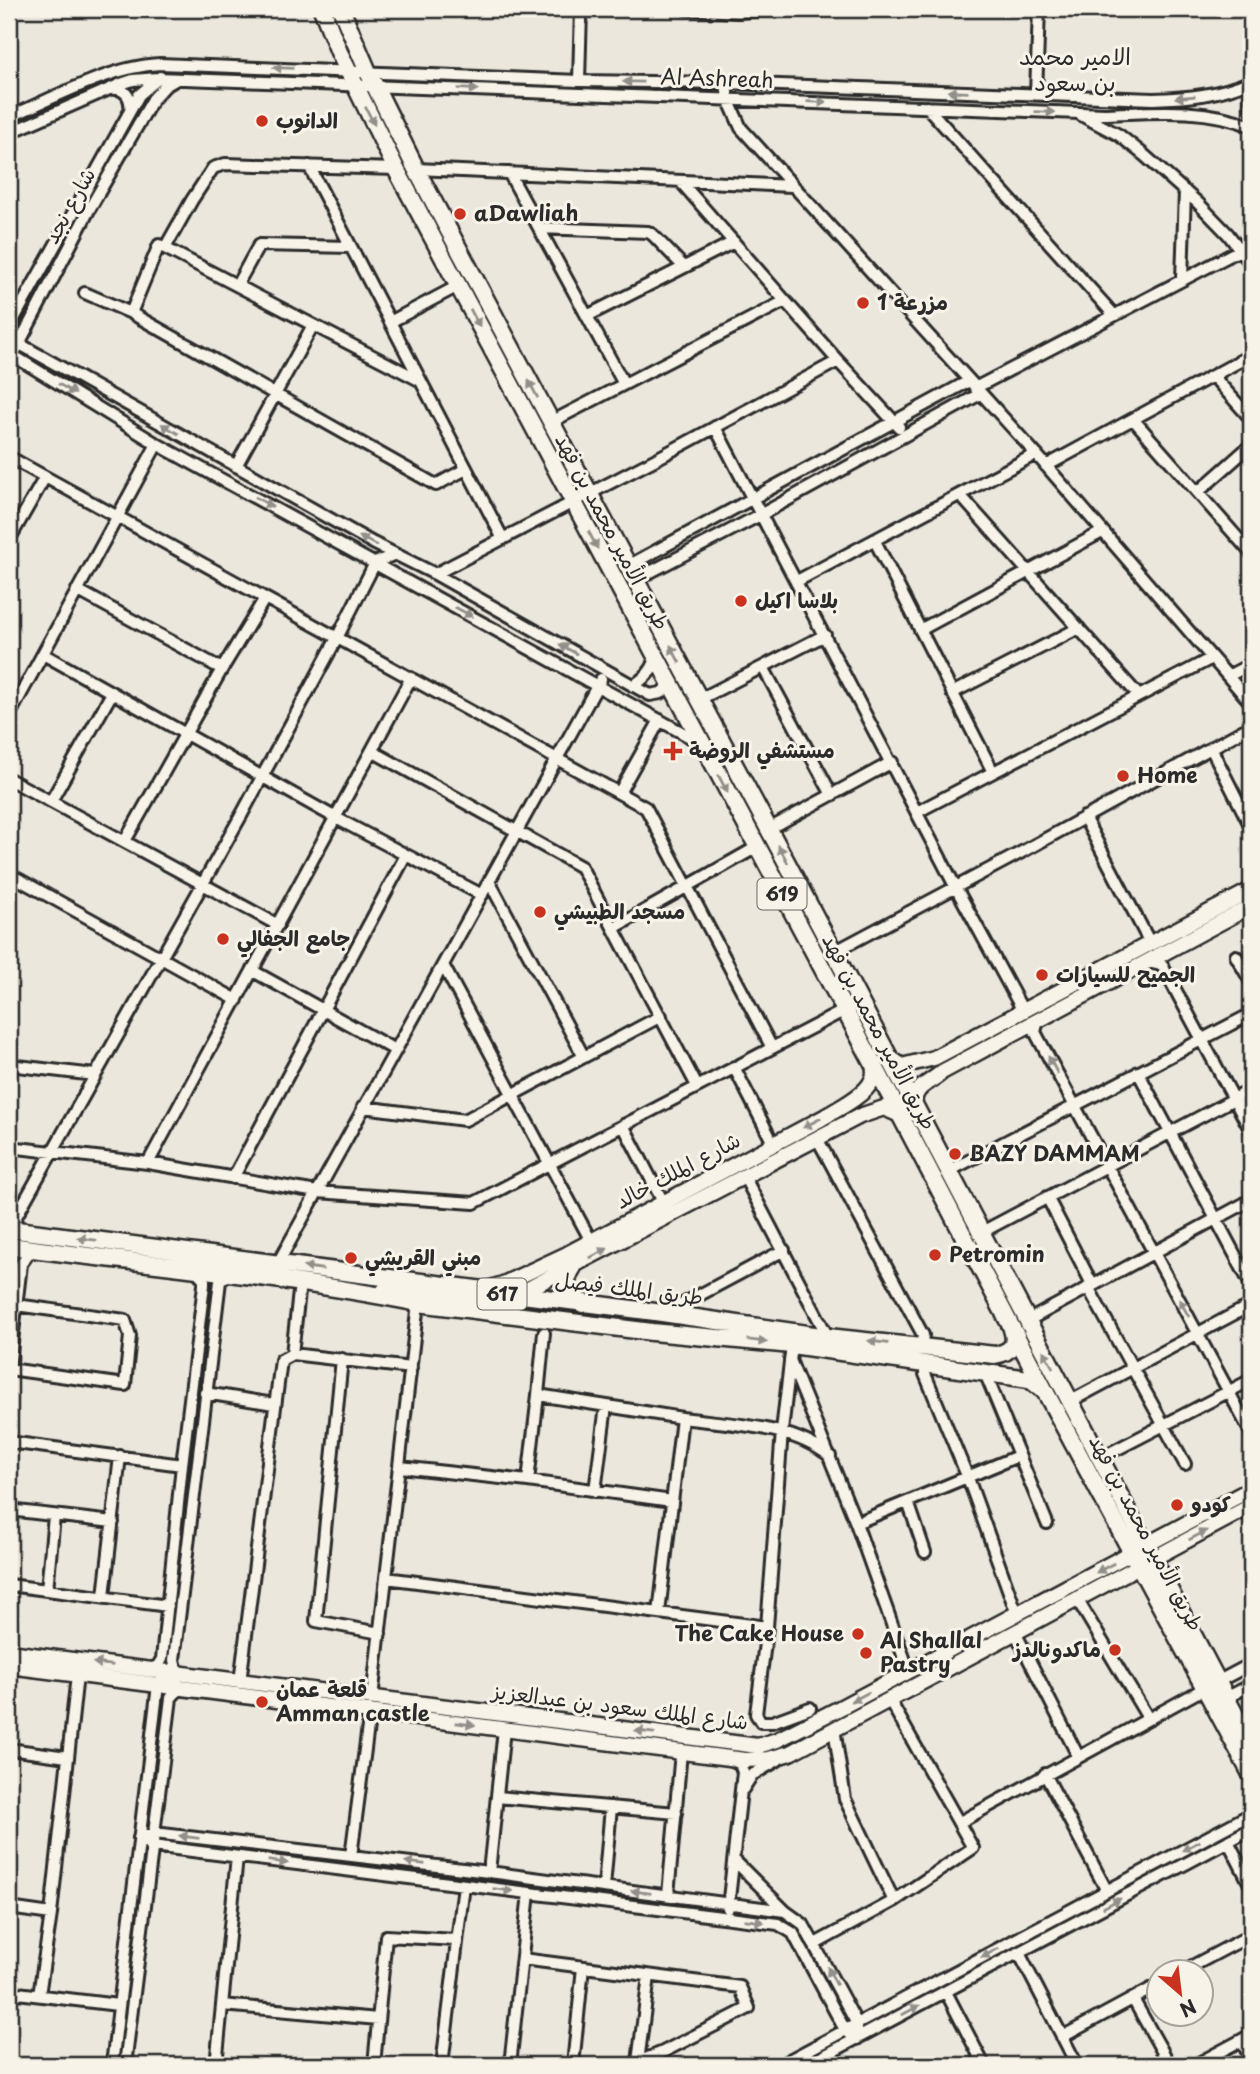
<svg xmlns="http://www.w3.org/2000/svg" width="1260" height="2074" viewBox="0 0 1260 2074" font-family="'Playpen Sans','Playpen Sans Arabic',sans-serif">
  <style>
    .lines { fill: none; stroke-linecap: round; stroke-linejoin: round }
    .minor-casing { stroke: #2b2b2b; stroke-width: 16 }
    .major-casing { stroke: #2b2b2b; stroke-width: 19 }
    .highway-casing { stroke: #2b2b2b; stroke-width: 21 }
    .minor { stroke: #f7f3e8; stroke-width: 10 }
    .major { stroke: #f7f3e8; stroke-width: 14 }
    .highway { stroke: #f7f3e8; stroke-width: 16 }
    .oneway { fill: #918f8a }
    .poi-dot { fill: #c8321e; stroke: #f7f3e8; stroke-width: 2.5 }
    .labels { text-anchor: middle; stroke-width: 6; stroke-linejoin: round; paint-order: stroke }
    .shield { fill: #f7f3e8; stroke: #686764; stroke-width: 2 }
    .shield-label { font-size: 19px; font-weight: bold; fill: #2b2b2b }
    .street-label { font-size: 21px; fill: #2b2b2b; stroke: #f7f3e8 }
    .poi-label { font-size: 21px; font-weight: bold; fill: #2b2b2b; stroke: #f7f3e8; text-anchor: start }
    .neighbourhood-label { font-size: 23px; fill: #2b2b2b; stroke: #f7f3e8 }
  </style>
  <rect width="100%" height="100%" fill="#ebe7dd"/>
  <filter id="ink" filterUnits="userSpaceOnUse"><feTurbulence type="fractalNoise" baseFrequency=".0143" numOctaves="2"/><feDisplacementMap in="SourceGraphic" scale="14" xChannelSelector="R" yChannelSelector="G"/><feConvolveMatrix kernelMatrix="1 2 1 2 8 2 1 2 1" color-interpolation-filters="sRGB"/></filter>
  <g filter="url(#ink)">
    <g class="lines">
      <defs>
        <path id="minor" d="M686,9L738,12L773,9
          M579,81L581,9
          M726,83L728,99L741,128L1036,454L1251,703
          M110,89C125,87 132,97 130,111
          M1036,94L1039,9
          M1251,97V109
          M927,107L1114,315
          M1081,115L1119,135L1144,155L1198,203L1228,234L1251,264
          M9,117C54,98 111,66 160,64L579,81L726,83L1153,99C1188,98 1219,95 1251,81
          M9,133L121,84L133,80L158,78L1105,114C1154,112 1205,107 1251,126
          M309,166L503,539
          M416,169L792,186
          M509,173L624,384
          M680,181L838,361L899,427
          M539,228L648,232L653,235L684,267
          M165,248L192,200L213,168L225,164L396,169
          M1182,279L1185,191
          M237,285L259,245L351,247
          M85,293L131,313L436,485L466,469
          M131,313L159,245L421,381
          M587,316L734,242
          M390,322L458,286
          M9,328L139,95L160,77
          M9,338L373,543L435,574L650,695L661,693L670,685
          M9,353L157,444L701,743
          M9,363L90,208L153,99L165,86L177,79
          M1213,376L1251,419
          M975,388L1240,250
          M1133,419L1251,553
          M551,422L785,301
          M715,427L955,886L1023,1011
          M9,457L646,808L772,1048
          M236,466L313,325
          M1046,466L1251,355
          M1198,492L1251,445
          M960,495L1139,696
          M9,540L45,477
          M875,541L993,772
          M628,566L969,381
          M435,574L658,458L838,361
          M635,580L762,514L980,394
          M797,581L1036,454
          M77,590L222,669
          M920,630L1102,532
          M43,654L336,818L482,895
          M763,667L832,795
          M1228,676L1251,664
          M633,686C645,678 651,672 656,659
          M952,693L1079,628
          M700,699L825,635
          M9,716L157,444
          M1211,748L1251,827
          M372,751L581,867L697,1086
          M9,779L278,925
          M619,793L660,720
          M51,801L112,693
          M917,812L1212,658
          M1084,817L1150,943
          M769,829L892,762
          M125,841L222,669L265,598
          M9,874L237,1000
          M489,881L584,1057
          M614,928L757,847
          M834,952L1020,853L1251,726
          M1236,956L1251,982
          M1148,962L1162,965L1251,1131
          M443,965L591,1241
          M253,971L395,1050
          M1038,1020L1035,1032L1251,1433
          M9,1065L95,1075
          M734,1067L773,1143
          M1138,1072L1251,1285
          M363,1107L465,1120L661,1016
          M623,1125L663,1202
          M817,1138L923,1335L921,1347
          M9,1147L148,1163L317,1192L474,1203L849,1008
          M148,1163L411,678
          M949,1171L1251,1014
          M744,1176L828,1337
          M233,1178L406,855
          M1047,1197L1092,1284
          M9,1229L242,814L337,638L375,563L395,554
          M982,1232L1251,1090
          M278,1263L601,679
          M1088,1287L1185,1464
          M675,1315L677,1307L784,1250
          M1027,1321L1251,1200
          M792,1345L782,1431L767,1627L756,1714L761,1722H772L810,1708
          M292,1354L300,1283
          M342,1359L316,1621L380,1633
          M790,1360L856,1523L909,1672
          M926,1363L925,1374L968,1478L1017,1614
          M9,1368L21,1264L28,1254L37,1250
          M9,1369L125,1385L130,1336L125,1320L16,1305
          M988,1380L1047,1523
          M205,1393L274,1404
          M538,1395L544,1333
          M1071,1401L1251,1305
          M9,1442L182,1465
          M1100,1458L1251,1380
          M400,1467L528,1481
          M595,1491L606,1406
          M672,1501L528,1481L538,1395L682,1418
          M908,1502L925,1552
          M9,1510L113,1522
          M856,1523L1018,1456
          M386,1578L659,1613
          M9,1585L168,1606
          M47,1590L54,1516
          M104,1596L120,1456
          M1077,1599L1148,1718
          M767,1627L659,1613L682,1418C732,1425 789,1424 830,1456
          M1015,1632L1078,1756
          M150,1669L158,1666L162,1659L182,1465L204,1285V1279L194,1268
          M182,1674L176,1668L174,1660L220,1281L230,1273
          M240,1682L281,1360L292,1354L411,1368
          M1217,1682L1251,1664
          M372,1698L418,1303
          M1226,1698L1251,1685
          M834,1728L845,1799L894,1901
          M9,1749L67,1757
          M1045,1774L1107,1891
          M743,1789L752,1775L778,1760
          M497,1797L676,1813
          M960,1822L1205,1688
          M139,1838L154,1833L489,1872L785,1911L803,1924L857,2024V2039
          M139,1838L152,1846L778,1924L793,1933L845,2030L857,2039
          M1228,1841L1251,1886
          M351,1856L370,1711
          M734,1860L785,1911
          M489,1872L504,1729
          M604,1887L611,1807
          M668,1895L681,1752
          M9,1908L51,1914
          M728,1908L743,1772L740,1764L731,1759
          M815,1944L894,1901L973,1848L889,1699
          M1019,1953L1077,2065
          M522,1959L740,1987L749,2008L661,2053L630,2065
          M1181,1972L1251,1935
          M9,1992L118,2005
          M946,1992L984,2065
          M39,1995L51,1914L77,1675
          M1133,1999L1170,2065
          M222,2005L378,2019
          M1062,2037L1158,1985
          M1242,2041L1251,2060
          M638,2062L649,1976
          M112,2065L158,1685L163,1678L177,1679
          M125,2065L171,1698L176,1692L184,1688
          M216,2065L237,1857
          M374,2065L386,1936L457,1940
          M442,2065L464,1885
          M510,2065L529,1893
          M573,2065L583,1967
          M780,2065L1251,1814
          M807,2065L1251,1829
          M1195,2065L1251,2035"/>
        <path id="major" d="M889,1057L902,1066L934,1058L1251,890
          M915,1106C911,1087 931,1083 942,1072L1251,906
          M384,1290L490,1303L503,1302L860,1116L884,1108L900,1115
          M484,1290L503,1284L567,1254L817,1121C832,1112 866,1096 872,1080C875,1075 874,1069 873,1063
          M9,1652L758,1746L777,1740L834,1711L1251,1489
          M9,1666L745,1760L769,1759L790,1753L1251,1506"/>
        <path id="highway" d="M322,9L339,52L396,169L873,1063L1046,1393L1251,1774
          M341,9L368,72L416,169L788,865L1251,1745
          M9,1229L655,1312L828,1337L995,1355C1011,1352 1017,1345 1012,1329
          M9,1246C145,1264 283,1276 418,1303L652,1332L792,1345L1029,1379L1042,1389
          M573,1267C562,1285 567,1292 583,1304"/>
      </defs>
      <use href="#minor" class="minor-casing"/>
      <use href="#major" class="major-casing"/>
      <use href="#highway" class="highway-casing"/>
      <use href="#minor" class="minor"/>
      <use href="#major" class="major"/>
      <use href="#highway" class="highway"/>
    </g>
    <defs><path id="oneway-solid" d="M-6-.8H1V-3.2L6.5 0L1 3.2V.8H-6Z" transform="scale(1.75)"/></defs>
    <g class="oneway">
      <use href="#oneway-solid" transform="translate(283 68) rotate(-178)"/>
      <use href="#oneway-solid" transform="translate(633 82) rotate(-179)"/>
      <use href="#oneway-solid" transform="translate(468 89) rotate(2)"/>
      <use href="#oneway-solid" transform="translate(958 92) rotate(-178)"/>
      <use href="#oneway-solid" transform="translate(1185 97) rotate(175)"/>
      <use href="#oneway-solid" transform="translate(817 102) rotate(2)"/>
      <use href="#oneway-solid" transform="translate(1045 112) rotate(2)"/>
      <use href="#oneway-solid" transform="translate(370 116) rotate(63)"/>
      <use href="#oneway-solid" transform="translate(475 318) rotate(62)"/>
      <use href="#oneway-solid" transform="translate(67 389) rotate(31)"/>
      <use href="#oneway-solid" transform="translate(533 389) rotate(-118)"/>
      <use href="#oneway-solid" transform="translate(170 429) rotate(-150)"/>
      <use href="#oneway-solid" transform="translate(264 502) rotate(29)"/>
      <use href="#oneway-solid" transform="translate(593 540) rotate(62)"/>
      <use href="#oneway-solid" transform="translate(368 541) rotate(-152)"/>
      <use href="#oneway-solid" transform="translate(464 612) rotate(29)"/>
      <use href="#oneway-solid" transform="translate(568 649) rotate(-151)"/>
      <use href="#oneway-solid" transform="translate(675 654) rotate(-118)"/>
      <use href="#oneway-solid" transform="translate(723 784) rotate(62)"/>
      <use href="#oneway-solid" transform="translate(783 854) rotate(-118)"/>
      <use href="#oneway-solid" transform="translate(1053 1065) rotate(-118)"/>
      <use href="#oneway-solid" transform="translate(812 1123) rotate(152)"/>
      <use href="#oneway-solid" transform="translate(87 1239) rotate(-173)"/>
      <use href="#oneway-solid" transform="translate(599 1253) rotate(-28)"/>
      <use href="#oneway-solid" transform="translate(313 1268) rotate(-172)"/>
      <use href="#oneway-solid" transform="translate(1184 1308) rotate(-119)"/>
      <use href="#oneway-solid" transform="translate(757 1341) rotate(7)"/>
      <use href="#oneway-solid" transform="translate(878 1342) rotate(-173)"/>
      <use href="#oneway-solid" transform="translate(1048 1359) rotate(-119)"/>
      <use href="#oneway-solid" transform="translate(1198 1535) rotate(-28)"/>
      <use href="#oneway-solid" transform="translate(1105 1568) rotate(152)"/>
      <use href="#oneway-solid" transform="translate(103 1664) rotate(-173)"/>
      <use href="#oneway-solid" transform="translate(860 1697) rotate(152)"/>
      <use href="#oneway-solid" transform="translate(465 1724) rotate(8)"/>
      <use href="#oneway-solid" transform="translate(645 1732) rotate(-172)"/>
      <use href="#oneway-solid" transform="translate(189 1837) rotate(-173)"/>
      <use href="#oneway-solid" transform="translate(1191 1846) rotate(152)"/>
      <use href="#oneway-solid" transform="translate(278 1862) rotate(7)"/>
      <use href="#oneway-solid" transform="translate(415 1863) rotate(-173)"/>
      <use href="#oneway-solid" transform="translate(503 1890) rotate(7)"/>
      <use href="#oneway-solid" transform="translate(641 1892) rotate(-173)"/>
      <use href="#oneway-solid" transform="translate(1112 1903) rotate(-28)"/>
      <use href="#oneway-solid" transform="translate(754 1921) rotate(7)"/>
      <use href="#oneway-solid" transform="translate(990 1953) rotate(152)"/>
      <use href="#oneway-solid" transform="translate(832 1976) rotate(-117)"/>
      <use href="#oneway-solid" transform="translate(911 2010) rotate(-28)"/>
    </g>
  </g>
  <g class="poi-dot">
    <circle cx="262" cy="121" r="7"/>
    <circle cx="460" cy="214" r="7"/>
    <circle cx="863" cy="303" r="7"/>
    <circle cx="741" cy="601" r="7"/>
    <path d="M669.5 740.5h7v7h7v7h-7v7h-7v-7h-7v-7h7z"/>
    <circle cx="1123" cy="776" r="7"/>
    <circle cx="540" cy="912" r="7"/>
    <circle cx="223" cy="939" r="7"/>
    <circle cx="1042" cy="975" r="7"/>
    <circle cx="955" cy="1154" r="7"/>
    <circle cx="935" cy="1255" r="7"/>
    <circle cx="351" cy="1258" r="7"/>
    <circle cx="1177" cy="1505" r="7"/>
    <circle cx="858" cy="1634" r="7"/>
    <circle cx="1115" cy="1650" r="7"/>
    <circle cx="866" cy="1653" r="7"/>
    <circle cx="262" cy="1702" r="7"/>
  </g>
  <g class="labels">
    <g class="shield">
      <rect x="757.5" y="878.5" width="49" height="31" rx="5"/>
      <rect x="477.5" y="1278.5" width="49" height="31" rx="5"/>
    </g>
    <g class="shield-label">
      <text x="782" y="901">619</text>
      <text x="502" y="1301">617</text>
    </g>
    <g class="street-label">
      <text transform="translate(717 79) rotate(2)" y="7">Al Ashreah</text>
      <text transform="translate(70 206) rotate(-61)" y="7">شارع نجد</text>
      <text transform="translate(612 532) rotate(62)" y="7">طريق الأمير محمد بن فهد</text>
      <text transform="translate(879 1032) rotate(62)" y="7">طريق الأمير محمد بن فهد</text>
      <text transform="translate(678 1171) rotate(-28)" y="7">شارع الملك خالد</text>
      <text transform="translate(629 1289) rotate(7)" y="7">طريق الملك فيصل</text>
      <text transform="translate(1146 1533) rotate(62)" y="7">طريق الأمير محمد بن فهد</text>
      <text transform="translate(620 1707) rotate(7)" y="7">شارع الملك سعود بن عبدالعزيز</text>
    </g>
    <g class="poi-label">
      <text x="276" y="128">الدانوب</text>
      <text x="474" y="221">aDawliah</text>
      <text x="877" y="310">مزرعة 1</text>
      <text x="755" y="608">بلاسا اكيل</text>
      <text x="689" y="758">مستشفي الروضة</text>
      <text x="1137" y="783">Home</text>
      <text x="554" y="919">مسجد الطبيشي</text>
      <text x="237" y="946">جامع الجفالي</text>
      <text x="1056" y="982">الجميح للسيارات</text>
      <text x="969" y="1161">BAZY DAMMAM</text>
      <text x="949" y="1262">Petromin</text>
      <text x="365" y="1265">مبني القريشي</text>
      <text x="1191" y="1512">كودو</text>
      <text x="844" y="1641" text-anchor="end">The Cake House</text>
      <text x="880" y="1648">Al Shallal<tspan x="880" dy="24">Pastry</tspan></text>
      <text x="1101" y="1657" text-anchor="end">ماكدونالدز</text>
      <text x="276" y="1697">قلعة عمان<tspan x="276" dy="24">Amman castle</tspan></text>
    </g>
    <g class="neighbourhood-label">
      <text x="1075" y="65">الامير محمد<tspan x="1075" dy="26">بن سعود</tspan></text>
    </g>
  </g>
  <rect width="1260" height="2074" fill="none" stroke="#f7f3e8" stroke-width="35"/>
  <rect x="18" y="18" width="1225" height="2039" fill="none" stroke="#2b2b2b" stroke-width="2.5" filter="url(#ink)"/>
  <g transform="translate(1180 1993) rotate(152)"><circle r="33" fill="#f7f3e8" stroke="#a5a39c" stroke-width="2"/>
  <path d="M0-5L12 26L0 18L-12 26Z" fill="#c8321e"/>
  <text y="-10" font-size="19" font-weight="bold" text-anchor="middle" fill="#2b2b2b">N</text>
  </g>
</svg>
